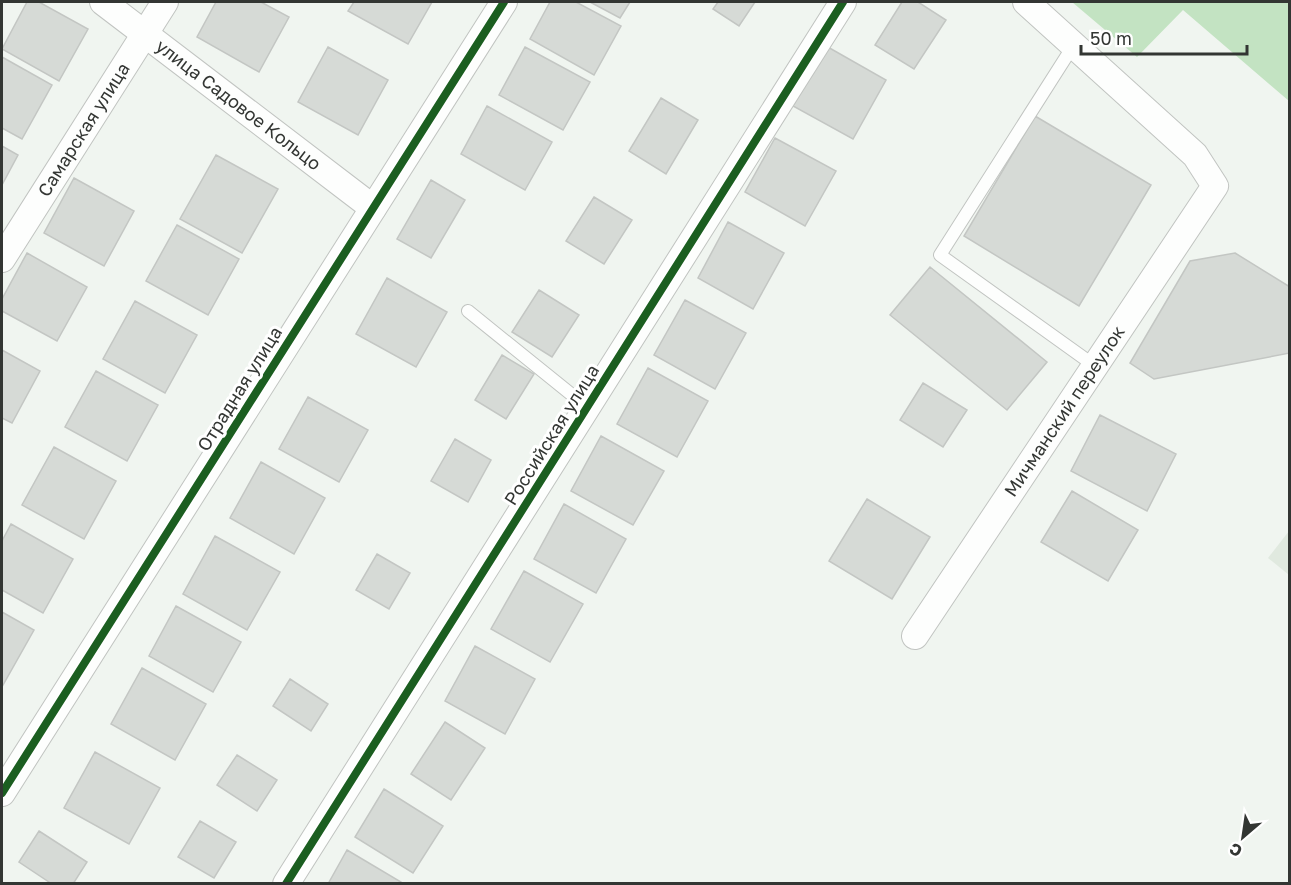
<svg xmlns="http://www.w3.org/2000/svg" width="1291" height="885" viewBox="0 0 1291 885" font-family="'Golos Text',sans-serif">
  <style>
    .built { fill: #e0e9df }
    .forest { fill: #c3e3c2 }
    .building { fill: #d6dad6; stroke: #c3c6c3; stroke-width: 1.5 }
    .lines { fill: none; stroke-linecap: round; stroke-linejoin: round }
    .service-casing { stroke: #c1c4c1; stroke-width: 14 }
    .minor-casing { stroke: #c1c4c1; stroke-width: 28 }
    .service { stroke: #fdfefd; stroke-width: 12 }
    .minor { stroke: #fdfefd; stroke-width: 26 }
    .cycleway-casing { stroke: #fff; stroke-width: 11 }
    .cycleway { stroke: #1b5e20; stroke-width: 8 }
    .labels { text-anchor: middle; stroke-width: 6; stroke-linejoin: round; paint-order: stroke }
    .street-label { font-size: 18px; fill: #333633; stroke: #fff }
  </style>
  <rect width="100%" height="100%" fill="#f0f5f0"/>
  <path class="built" d="M1289,531V575L1268,558Z"/>
  <path class="forest" d="M1072,2H1289V101L1183,10L1137,57Z"/>
  <path class="building" d="M27,2H39L88,29L59,81L2,49Z
    M216,2H261L289,17L259,72L197,37Z
    M354,2H432L408,44L348,11Z
    M550,2H576L621,26L594,75L530,39Z
    M590,2H630L620,18Z
    M718,2H755L739,26L713,9Z
    M902,2H918L946,20L914,69L875,45Z
    M826,46L886,80L853,139L793,106Z
    M328,47L388,80L358,135L298,102Z
    M525,47L590,82L563,130L499,95Z
    M2,57L52,85L22,139L2,128Z
    M661,98L698,120L666,174L629,151Z
    M487,106L552,142L525,190L461,154Z
    M1035,116L1151,185L1079,306L964,236Z
    M775,138L836,171L805,226L745,192Z
    M2,146L18,155L2,185Z
    M216,155L278,189L242,253L180,219Z
    M74,178L134,211L104,266L44,233Z
    M431,180L465,200L431,258L397,239Z
    M594,197L632,220L604,264L566,241Z
    M728,222L784,253L753,309L698,278Z
    M177,225L239,259L208,315L146,281Z
    M27,253L87,287L57,341L2,311V299Z
    M1235,253L1290,287V353L1154,379L1130,363L1190,261Z
    M930,267L1047,362L1007,410L890,315Z
    M387,278L447,312L416,367L356,334Z
    M539,290L579,315L552,357L512,332Z
    M685,300L746,333L715,389L654,355Z
    M135,301L197,335L165,393L103,359Z
    M2,350L40,371L12,423L2,418Z
    M502,355L534,374L506,419L475,400Z
    M648,368L708,401L677,457L617,424Z
    M96,371L158,405L127,461L65,427Z
    M923,383L967,410L943,447L900,420Z
    M308,397L368,430L339,482L279,449Z
    M1100,415L1176,454L1147,511L1071,471Z
    M601,436L664,471L633,525L571,491Z
    M455,439L491,460L468,502L431,481Z
    M54,447L116,481L84,539L22,505Z
    M261,462L325,498L294,554L230,518Z
    M1072,491L1138,530L1108,581L1041,542Z
    M867,499L930,537L892,599L829,561Z
    M564,504L626,539L596,593L534,559Z
    M11,524L73,559L43,613L2,590V541Z
    M215,536L280,572L247,630L183,594Z
    M377,554L410,573L389,609L356,590Z
    M524,571L583,604L550,662L491,629Z
    M176,606L241,642L213,692L149,656Z
    M2,612L34,630L3,685L2,684Z
    M475,646L535,679L505,734L445,701Z
    M142,668L206,704L175,760L111,724Z
    M290,679L328,704L311,731L273,706Z
    M445,722L485,748L451,800L411,774Z
    M95,752L160,788L129,844L64,808Z
    M237,755L277,780L257,811L217,785Z
    M384,789L443,826L413,873L355,837Z
    M200,821L236,842L214,878L178,857Z
    M39,831L87,862L73,884H52L19,862Z
    M347,850L401,882L400,884H328Z"/>
  <g class="lines">
    <defs>
      <path id="service" d="M1075,43L940,255L1095,366
        M468,311L587,407"/>
      <g id="minor">
        <path id="s1" d="M103,2L373,208"/>
        <path id="s2" d="M2,259L165,2"/>
        <path id="s3" d="M915,636L1215,186L1195,155L1026,2"/>
        <path d="M2,793L504,2"/>
        <path d="M286,884L843,2"/>
      </g>
    </defs>
    <use href="#service" class="service-casing"/>
    <use href="#minor" class="minor-casing"/>
    <use href="#service" class="service"/>
    <use href="#minor" class="minor"/>
    <defs>
      <path id="cycleway" d="M2,793L504,2
        M286,884L843,2"/>
    </defs>
    <use href="#cycleway" class="cycleway-casing"/>
    <use href="#cycleway" class="cycleway"/>
  </g>
  <g class="labels">
    <g class="street-label">
      <text dy="6" stroke="none"><textPath href="#s1" startOffset="170">улица Садовое Кольцо</textPath></text>
      <text dy="6" stroke="none"><textPath href="#s2" startOffset="153">Самарская улица</textPath></text>
      <text transform="translate(240 389) rotate(-58)" y="6">Отрадная улица</text>
      <text dy="6" stroke="none"><textPath href="#s3" startOffset="270">Мичманский переулок</textPath></text>
      <text transform="translate(552 435) rotate(-58)" y="6">Российская улица</text>
    </g>
  </g>
  <rect width="1291" height="885" fill="none" stroke="#333633" stroke-width="6"/>
  <g transform="translate(1243 837) rotate(209)" stroke="#ffffff" stroke-width="4.5" paint-order="stroke">
  <path d="M0-4.5L10 22L0 15L-10 22Z" fill="#333633"/>
  <text y="-9" font-size="16" font-weight="bold" text-anchor="middle" fill="#333633">С</text>
  </g>
  <path d="M1081 45v9h166v-9" fill="none" stroke="#333633" stroke-width="3"/>
  <text x="1090" y="45" font-size="18" fill="#333633" stroke="#ffffff" stroke-width="4.5" paint-order="stroke">50 m</text>
</svg>
